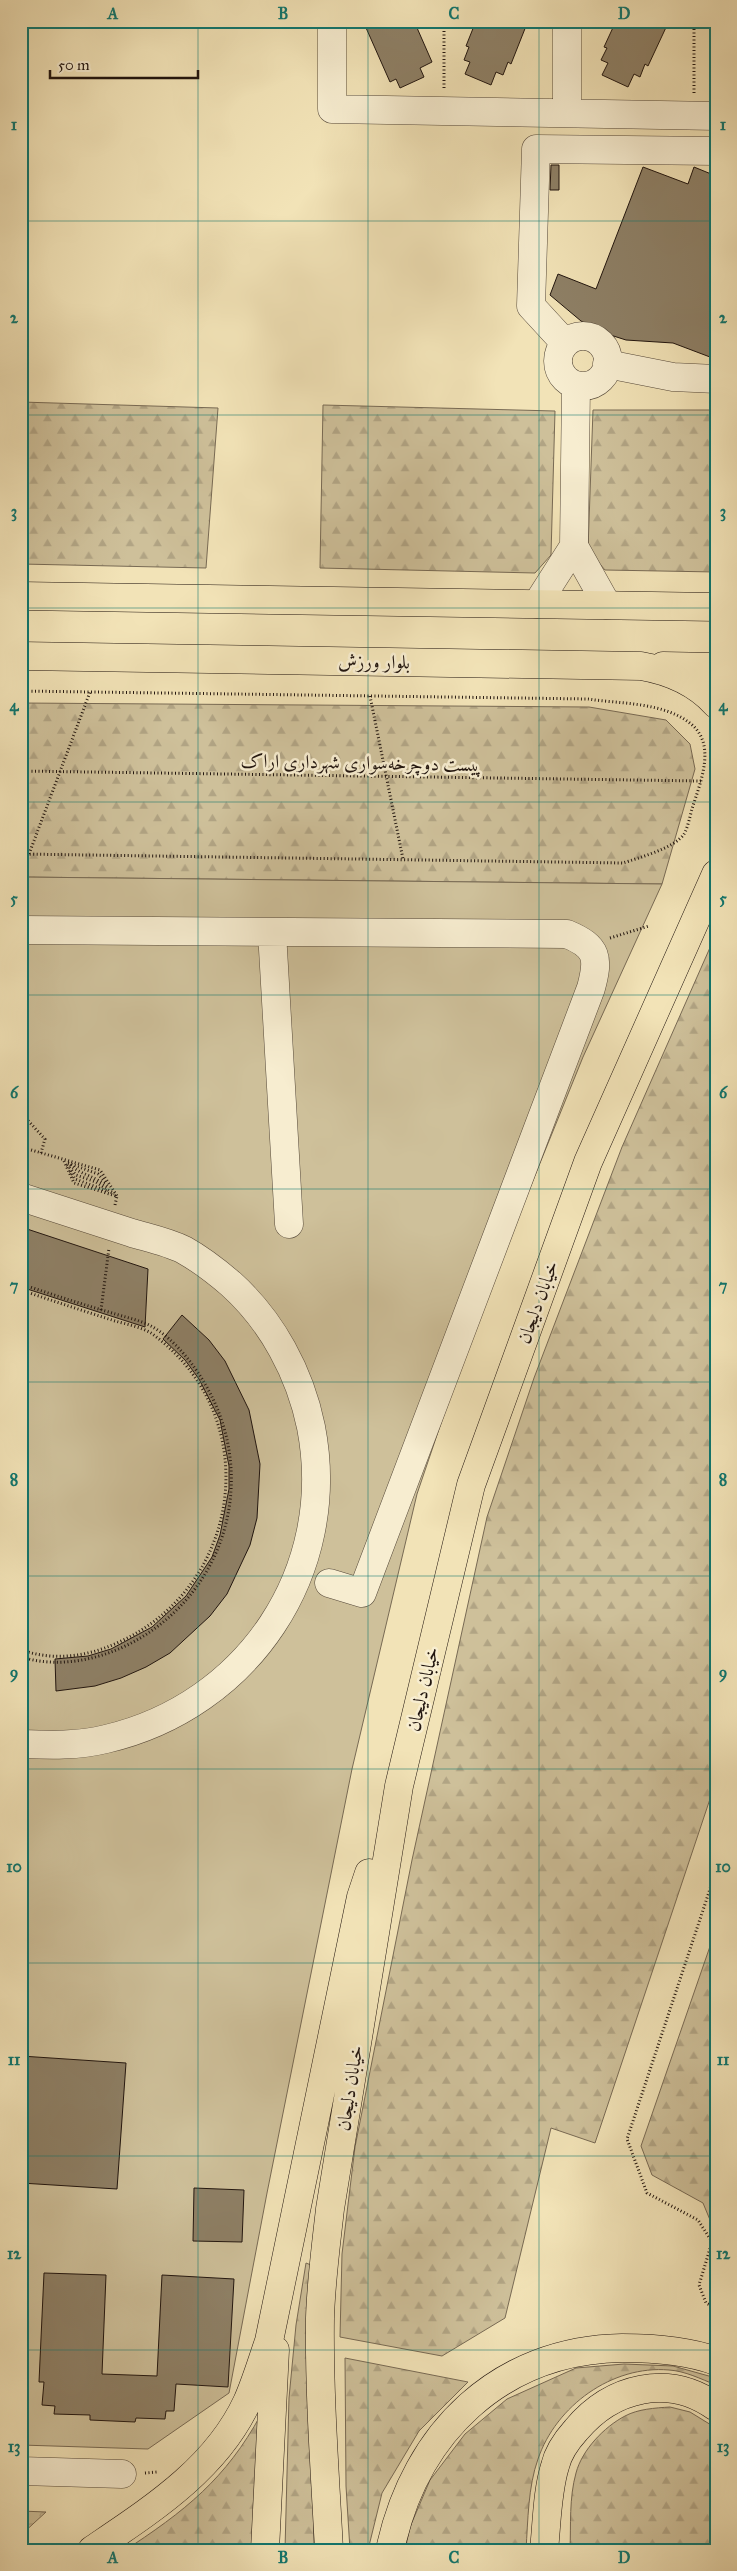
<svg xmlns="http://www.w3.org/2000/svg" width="737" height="2571" viewBox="0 0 737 2571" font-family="'IM FELL Great Primer',Amiri,serif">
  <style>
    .forest { fill: url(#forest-firs); stroke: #786a54 }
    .park { fill: url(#park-crowns); stroke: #786a54 }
    .garden { fill: #cec09a; stroke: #786a54 }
    .building { fill: #8e8066; stroke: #21150f }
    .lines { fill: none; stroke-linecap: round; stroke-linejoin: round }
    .minor-casing { stroke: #554839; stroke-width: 29 }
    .major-casing { stroke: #21150f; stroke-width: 29 }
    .path { stroke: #21150f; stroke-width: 3; stroke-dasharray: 1 2.5; stroke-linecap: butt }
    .minor { stroke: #f7edd0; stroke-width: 28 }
    .major { stroke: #f2e3b7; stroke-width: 28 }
    .grid { fill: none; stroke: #0f766e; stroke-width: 1; stroke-opacity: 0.55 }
    .labels { text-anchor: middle; stroke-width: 5; stroke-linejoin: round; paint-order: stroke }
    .street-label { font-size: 19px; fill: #21150f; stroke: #f7edd0 }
    .neatline { fill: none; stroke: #0f766e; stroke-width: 2 }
    .grid-label { font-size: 16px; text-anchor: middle; font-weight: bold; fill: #0f766e }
  </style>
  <defs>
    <pattern id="forest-firs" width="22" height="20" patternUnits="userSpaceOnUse" patternTransform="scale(1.25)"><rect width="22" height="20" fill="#cec09a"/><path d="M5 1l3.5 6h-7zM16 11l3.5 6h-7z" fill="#b1a484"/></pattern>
    <pattern id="park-crowns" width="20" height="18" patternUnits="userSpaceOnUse" patternTransform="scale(1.25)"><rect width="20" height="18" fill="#cec09a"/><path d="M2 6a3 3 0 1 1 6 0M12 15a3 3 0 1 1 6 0" fill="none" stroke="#b1a484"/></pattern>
  </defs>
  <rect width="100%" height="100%" fill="#f2e3b7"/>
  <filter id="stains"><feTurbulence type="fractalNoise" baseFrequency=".004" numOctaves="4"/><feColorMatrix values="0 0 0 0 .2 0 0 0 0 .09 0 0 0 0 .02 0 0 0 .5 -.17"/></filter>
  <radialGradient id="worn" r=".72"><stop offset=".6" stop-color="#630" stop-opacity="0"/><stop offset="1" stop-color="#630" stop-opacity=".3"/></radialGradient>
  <path class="forest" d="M21,402L218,408L206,568L21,564Z
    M323,405L555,411L551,555L535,573L320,568Z
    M593,410H716V572L605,570L588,550Z
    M21,703L589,707L666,720L690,744L695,769L662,884L21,877Z
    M716,934V1781L595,2143L551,2128L505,2318L442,2356L340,2337L342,2254L355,2147L412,1860L487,1517L534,1378L622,1147Z
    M716,1929V2288L715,2232L703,2203L652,2175L641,2146Z
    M306,2263L311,2265L314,2550H285L289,2398L296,2325Z
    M345,2358L468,2382L419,2431L382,2493L368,2550H350L346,2486Z
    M624,2364L673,2366L716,2378V2385C701,2379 685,2371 669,2370C612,2365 556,2406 538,2459C528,2487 528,2520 526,2550H405L410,2527L430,2480L465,2434L507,2399L576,2368Z
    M267,2403L260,2550H147L133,2545C195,2504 233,2470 267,2403Z
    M670,2407L690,2412L716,2428V2550H570C571,2525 569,2498 576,2473C582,2450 604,2427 625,2416C638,2409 655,2408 670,2407Z"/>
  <path class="park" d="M21,2511L46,2512L21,2535Z"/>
  <path class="garden" d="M21,877L662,884L583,1057L474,1326L417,1494L352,1769L267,2193L229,2393L148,2449L21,2445Z"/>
  <path class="building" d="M363,21H414L432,62L420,68L424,77L400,88L396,79L390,82Z
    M476,21H528L511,64L508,62L503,75L496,72L491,85L465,74L470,62L464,60L469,47L466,46Z
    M616,21H669L648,66L645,64L640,77L634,74L628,87L602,75L608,63L601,60L607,48L604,47Z
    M551,165H559V190H550Z
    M643,167L688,184L694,167L716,176V342L710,357L673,343L626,340L601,332L581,321L550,295L558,274L596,289Z
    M21,1227L148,1269L145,1327L21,1287Z
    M182,1315L209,1340L225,1361L249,1410L260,1464L257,1518L250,1545L227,1594L210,1616L170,1653L146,1667L121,1678L95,1686L56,1691L55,1659L88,1656L111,1649L152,1627L186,1596L212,1557L220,1535L229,1489V1466L220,1420L199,1379L185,1360L163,1339Z
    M21,2056L126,2063L117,2189L21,2183Z
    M194,2188L244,2190L242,2242L193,2241Z
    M44,2273L106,2275L102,2374L157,2376L162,2275L234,2279L228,2387L176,2384L174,2411H166L165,2419L136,2418L135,2422L90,2420V2415L54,2414L55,2406L42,2405L44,2382H39Z"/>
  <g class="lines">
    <defs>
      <path id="minor" d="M332,21V109L716,116
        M567,21V113
        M558 361a25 25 0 1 1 50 0a25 25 0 1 1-50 0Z
        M565,343L531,306L536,149L716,151
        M607,364L673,377L716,379
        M576,386L574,546L607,605
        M537,604L574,546
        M21,930L567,934C598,947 599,958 591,988L362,1593L329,1583
        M272,932L289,1224
        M21,1197C58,1209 95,1221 132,1233C149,1238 168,1242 184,1250C200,1259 217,1272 231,1284C272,1321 300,1373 311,1427C339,1571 248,1706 106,1739C78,1746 50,1745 21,1744
        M21,2471L122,2474"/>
      <path id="major" d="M21,596L716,607
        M21,656L641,666C670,671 696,682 716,704
        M663,666L716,667
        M92,2550C151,2510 216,2469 247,2402C256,2382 262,2361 269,2341L361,1897L369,1873
        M265,2550L275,2350
        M329,2550C325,2473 319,2395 320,2318C321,2282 326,2245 330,2209L399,1786L471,1485L588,1162L716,874
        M390,2550C415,2432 500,2350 622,2348C653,2348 686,2350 716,2361
        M544,2550C547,2522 547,2492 555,2466C558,2453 567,2440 576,2430C612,2387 669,2373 716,2407"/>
    </defs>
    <use href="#minor" class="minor-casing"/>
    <use href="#major" class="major-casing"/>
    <path class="path" d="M444,88V21
      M694,93V21
      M21,691L588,699C621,704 664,702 691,724C717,745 700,783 692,809C690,816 688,827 684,834C675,848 638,858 623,863L21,854
      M370,696L403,859
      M21,771L701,781
      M29,854L90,692
      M610,938L649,926
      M21,1113L45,1139L41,1153
      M21,1147L100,1170L117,1196
      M64,1161L74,1183L116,1196
      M68,1163L98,1174L106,1183
      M67,1165L76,1175L96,1182L114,1194
      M70,1165C83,1176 94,1175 109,1188
      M70,1171L75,1179L107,1191
      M115,1205L117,1196
      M21,1284C51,1294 81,1304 112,1313C124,1317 140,1320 151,1326C173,1338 193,1363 205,1384C262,1481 223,1602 121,1648C89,1662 54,1667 21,1657
      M21,1290C53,1301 84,1311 115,1321C126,1324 141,1327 151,1333C266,1415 244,1587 117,1643C86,1657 54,1661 21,1650
      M101,1310L109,1248
      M716,1871L627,2139L647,2193L698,2220L712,2242L699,2285L706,2303L716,2308
      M145,2473L157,2472"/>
    <use href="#minor" class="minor"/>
    <use href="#major" class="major"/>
  </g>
  <path class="grid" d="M198,21V2550M368,21V2550M539,21V2550M21,221H716M21,415H716M21,608H716M21,802H716M21,995H716M21,1189H716M21,1382H716M21,1576H716M21,1769H716M21,1963H716M21,2156H716M21,2350H716"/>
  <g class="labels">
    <g class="street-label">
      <text transform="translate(374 661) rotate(1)" y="7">بلوار ورزش</text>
      <text transform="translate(361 762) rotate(1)" y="7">پیست دوچرخه‌سواری شهرداری اراک</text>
      <text transform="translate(537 1302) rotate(-70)" y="7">خیابان دلیجان</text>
      <text transform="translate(422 1689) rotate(-77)" y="7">خیابان دلیجان</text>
      <text transform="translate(349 2088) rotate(-81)" y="7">خیابان دلیجان</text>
    </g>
  </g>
  <rect width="737" height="2571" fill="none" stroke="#f2e3b7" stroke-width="55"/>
  <path d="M50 70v8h148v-8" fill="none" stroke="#21150f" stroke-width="2.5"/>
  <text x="58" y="70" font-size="15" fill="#21150f" stroke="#f7edd0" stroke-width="4" paint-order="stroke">50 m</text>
  <rect x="28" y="28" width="682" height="2516" class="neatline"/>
  <g class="grid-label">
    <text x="113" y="19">A</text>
    <text x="283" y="19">B</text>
    <text x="454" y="19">C</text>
    <text x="624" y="19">D</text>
    <text x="14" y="130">1</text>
    <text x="723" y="130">1</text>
    <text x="14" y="323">2</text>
    <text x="723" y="323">2</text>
    <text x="14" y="517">3</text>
    <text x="723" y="517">3</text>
    <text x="14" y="711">4</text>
    <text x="723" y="711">4</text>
    <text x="14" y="904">5</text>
    <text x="723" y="904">5</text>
    <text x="14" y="1098">6</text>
    <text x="723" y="1098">6</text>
    <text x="14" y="1291">7</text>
    <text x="723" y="1291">7</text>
    <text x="14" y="1485">8</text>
    <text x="723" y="1485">8</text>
    <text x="14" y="1678">9</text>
    <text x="723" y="1678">9</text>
    <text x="14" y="1872">10</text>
    <text x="723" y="1872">10</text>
    <text x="14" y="2065">11</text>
    <text x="723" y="2065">11</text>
    <text x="14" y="2259">12</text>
    <text x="723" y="2259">12</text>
    <text x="14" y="2452">13</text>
    <text x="723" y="2452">13</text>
    <text x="113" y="2563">A</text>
    <text x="283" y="2563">B</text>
    <text x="454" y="2563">C</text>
    <text x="624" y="2563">D</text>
  </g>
  <rect width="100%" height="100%" filter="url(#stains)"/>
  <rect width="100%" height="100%" fill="url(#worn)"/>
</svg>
